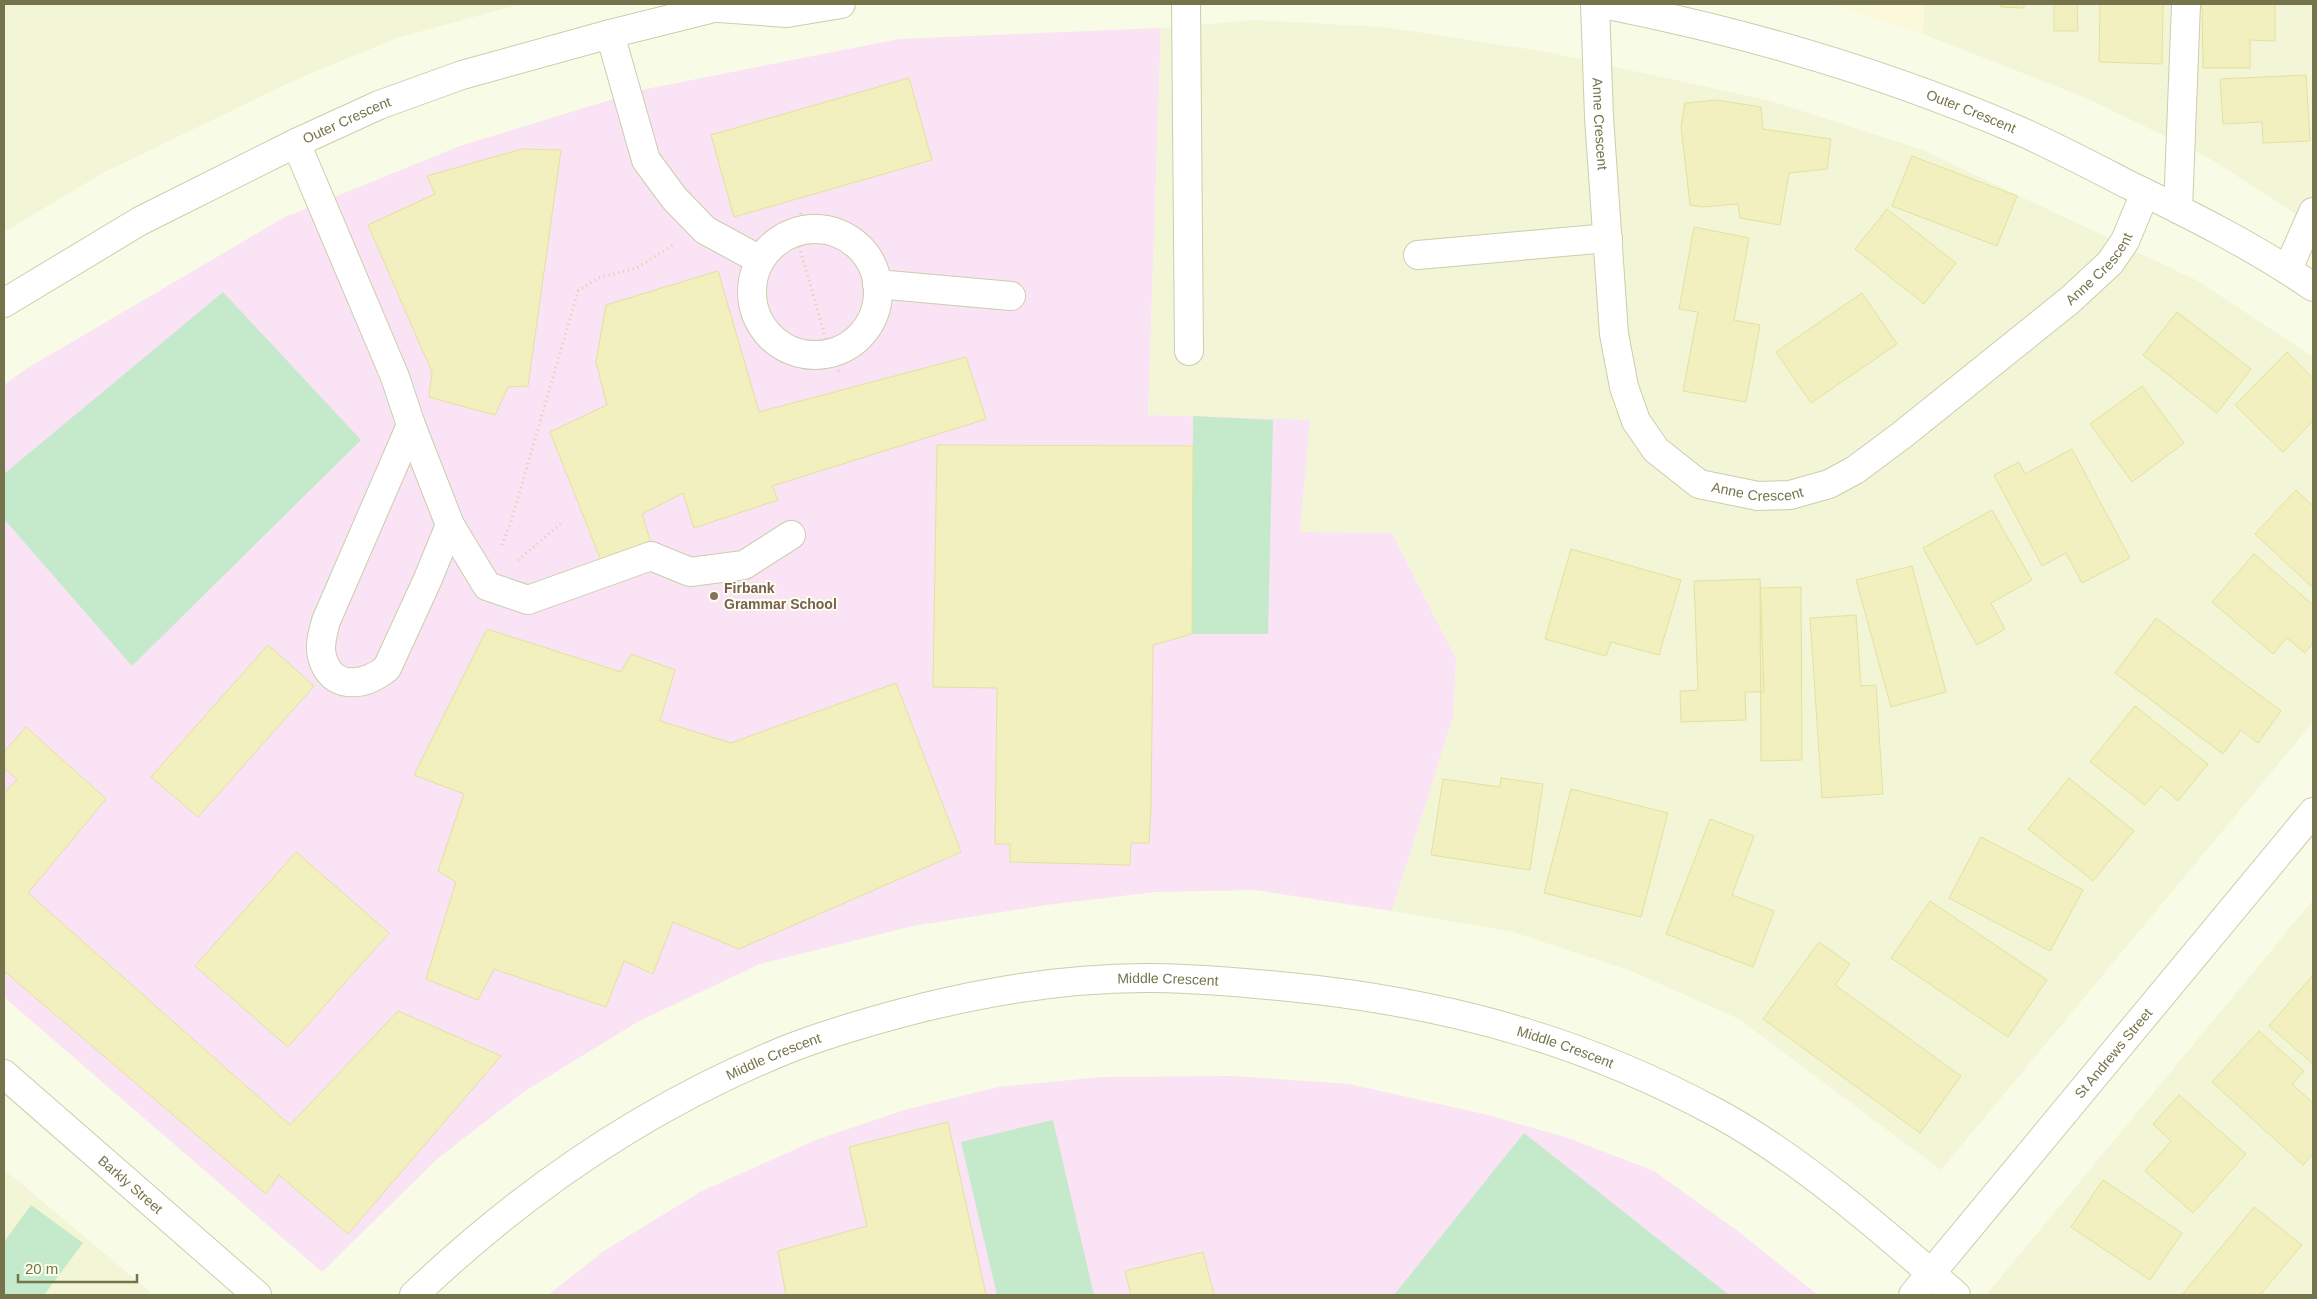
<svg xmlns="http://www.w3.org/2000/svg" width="2317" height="1299" viewBox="0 0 2317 1299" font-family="Helvetica,sans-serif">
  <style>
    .residential { fill: #f2f6d7 }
    .commercial { fill: #fcf8da }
    .education { fill: #f9e3f4 }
    .green { fill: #c4eacb }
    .building { fill: #f1f0be; stroke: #e4e19e }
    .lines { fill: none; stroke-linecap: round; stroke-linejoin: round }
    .minor-casing { stroke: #cccdac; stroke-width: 30 }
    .path { stroke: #d6d5a1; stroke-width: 3; stroke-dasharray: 1 4; stroke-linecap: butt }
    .minor { stroke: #fff; stroke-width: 28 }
    .education-dot { fill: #8d6e63; stroke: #fbffec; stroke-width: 2 }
    .labels { text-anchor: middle; stroke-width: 4; stroke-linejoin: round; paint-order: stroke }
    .street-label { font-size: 14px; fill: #75734b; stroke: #fbffec }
    .education-label { font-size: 14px; font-weight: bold; fill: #785e54; stroke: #fbffec; text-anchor: start }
  </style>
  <rect width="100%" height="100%" fill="#f8fce6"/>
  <path class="residential" d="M4,4H521L397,38L295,80L103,173L4,232Z
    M1924,4H2313V225L2204,155L2086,98L1923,34Z
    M1255,20L1384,27L1547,52L1771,101L1923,150L2060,215L2198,281L2313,357V722L1941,1170L1739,1019L1631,971L1513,932L1392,911L1453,717L1456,659L1392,533L1300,532L1310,421L1148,415L1161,28Z
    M2313,900V1295H1986Z
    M4,1169L154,1295H4Z"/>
  <path class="commercial" d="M1832,4H1924L1923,34Z"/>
  <path class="education" d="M1161,28L1148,415L1310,420L1300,532L1392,533L1456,659L1453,717L1392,911L1254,890L1155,892L1046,905L913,926L760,964L639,1021L525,1091L437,1159L322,1272L4,997V385L26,369L285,217L460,146L646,89L899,39Z
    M1232,1076L1349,1084L1484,1114L1568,1138L1654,1171L1739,1232L1818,1295H548L604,1251L700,1192L816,1140L904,1110L998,1087L1102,1077Z"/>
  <path class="green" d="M223,292L361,440L132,666L4,519V474Z
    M1193,416L1273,420L1268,634H1192Z
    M1053,1120L1094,1295H997L961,1142Z
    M1524,1133L1729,1295H1394Z
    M31,1205L83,1243L44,1295H4V1242Z"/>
  <path class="building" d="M2001,4H2024V8L2001,7Z
    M2054,4H2077L2078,31H2054Z
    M2100,4H2163L2162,64L2099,62Z
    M2202,4H2275V41L2250,40V68H2203Z
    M2306,75L2310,141L2263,143L2262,122L2223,124L2220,79Z
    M909,78L932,160L734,217L711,135Z
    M1717,100L1761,107L1763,129L1831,139L1827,169L1789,173L1780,225L1740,218L1738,204L1703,207L1690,205L1681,126L1685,103Z
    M522,149L561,150L528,386L508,387L495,415L429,397L432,372L368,225L435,194L427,176Z
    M1912,156L2017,196L1997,246L1892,206Z
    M1887,209L1956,263L1924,304L1855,249Z
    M1694,227L1749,238L1734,320L1760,325L1746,402L1683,391L1698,312L1679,309Z
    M718,271L759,412L966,357L986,419L772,486L778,500L694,528L683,493L642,514L651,543L602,563L550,432L607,405L596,362L606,305Z
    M1862,293L1897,344L1811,403L1776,352Z
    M2177,312L2251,369L2217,413L2143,355Z
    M2287,352L2313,378V421L2283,452L2235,405Z
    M2142,386L2184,443L2132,482L2090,424Z
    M937,445L1193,446L1192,634L1153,645L1151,808L1149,843H1131L1130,865L1010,862V844H995L997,688L933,687Z
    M2072,449L2130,558L2082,583L2066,553L2042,566L1994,475L2019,462L2025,474Z
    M2296,490L2313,506V588L2255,534Z
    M1992,510L2032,580L1991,603L2005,629L1977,645L1923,548Z
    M1571,549L1681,580L1659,655L1611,642L1606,656L1545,639Z
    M2254,554L2313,605V643L2305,653L2287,638L2273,654L2212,602Z
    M1912,566L1946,692L1891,707L1856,580Z
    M1760,579L1764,692H1745L1746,720L1681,722L1680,691L1698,690L1694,581Z
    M1801,587L1802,760L1761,761L1760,588Z
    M1856,615L1861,686L1876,685L1883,794L1822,798L1810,618Z
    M2156,618L2281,711L2258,743L2241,730L2223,754L2115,673Z
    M487,629L621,672L631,654L675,670L660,721L731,743L896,683L961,852L739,949L673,922L653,974L624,961L606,1007L494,969L478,1000L426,979L456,882L438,871L464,794L414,775Z
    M268,645L314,686L198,817L151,777Z
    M2135,706L2208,764L2178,801L2161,786L2145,805L2090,762Z
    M26,727L106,799L28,893L290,1125L398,1011L501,1056L348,1234L279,1175L266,1194L4,971V794L17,779L4,768V752Z
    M1501,778L1543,784L1530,870L1431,855L1443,779L1500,787Z
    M2069,778L2134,831L2093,881L2028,829Z
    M1571,789L1668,813L1641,917L1544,893Z
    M1710,819L1754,836L1732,895L1774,911L1753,967L1666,934Z
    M1981,837L2083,890L2050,951L1949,898Z
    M296,852L389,933L288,1047L195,966Z
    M1930,901L2047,980L2008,1037L1891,958Z
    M1819,942L1850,964L1835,985L1961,1076L1920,1133L1763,1019Z
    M2313,975V1064L2269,1026Z
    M2259,1031L2304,1071L2292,1084L2313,1103V1154L2303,1165L2212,1082Z
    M2179,1095L2246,1154L2193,1213L2145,1171L2171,1141L2153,1124Z
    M948,1122L986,1295H786L778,1251L867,1226L849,1147Z
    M2103,1180L2182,1233L2150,1280L2071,1227Z
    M2254,1207L2302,1245L2260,1295H2182Z
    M1203,1252L1214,1295H1131L1125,1271Z"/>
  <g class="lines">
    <defs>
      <g id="minor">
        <path d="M1186,4L1189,351"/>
        <path id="s1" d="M1595,4L1599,117L1614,334L1624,387L1636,421L1656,450L1699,484L1758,496L1790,495L1829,484L1855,470L1902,435L2070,300L2110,263L2125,241L2145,193"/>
        <path id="s2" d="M1603,4C1745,32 1886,73 2020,131C2056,147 2092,166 2127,184C2191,215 2255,247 2313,287"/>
        <path d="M719,8L787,13L841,4"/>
        <path d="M610,34L646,160L674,198L705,230L760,260"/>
        <path d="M296,143L395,377L411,425L450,525L487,586L528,600L651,556L690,572L744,565L791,535"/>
        <path d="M2178,209L2186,4"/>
        <circle cx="815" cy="292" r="63"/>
        <path d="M1418,255L1608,238"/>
        <path d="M2288,269L2313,212"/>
        <path d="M877,284L1011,296"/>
        <path id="s3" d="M4,303L140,221L296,143L379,105L462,75L610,34L730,4"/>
        <path d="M411,425L326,621C323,632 319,645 322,656C330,691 365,687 387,668L427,581L450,525"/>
        <path id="s4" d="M4,1074L257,1295"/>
        <path id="s5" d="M414,1295C524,1190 652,1103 793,1047C836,1031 881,1018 925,1007C999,989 1077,977 1154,978C1209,979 1263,984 1317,990C1460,1007 1590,1044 1717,1113C1800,1158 1885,1233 1956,1295"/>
        <path id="s6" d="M1913,1295L2313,812"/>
      </g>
    </defs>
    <use href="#minor" class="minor-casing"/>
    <path class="path" d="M801,213L795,232L830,353L840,374
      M502,545L511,522L578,291L598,278L637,268L673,245
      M518,560L564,521"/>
    <use href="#minor" class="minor"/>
  </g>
  <circle class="education-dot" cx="714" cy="596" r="5"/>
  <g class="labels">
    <g class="street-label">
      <text dy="5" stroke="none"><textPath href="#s2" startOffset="384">Outer Crescent</textPath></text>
      <text dy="5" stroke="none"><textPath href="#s3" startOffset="389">Outer Crescent</textPath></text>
      <text dy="5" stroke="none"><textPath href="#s1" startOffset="120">Anne Crescent</textPath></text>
      <text dy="5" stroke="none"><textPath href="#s1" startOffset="990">Anne Crescent</textPath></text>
      <text dy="5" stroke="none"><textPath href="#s1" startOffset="570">Anne Crescent</textPath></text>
      <text dy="5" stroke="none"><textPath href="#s5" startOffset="839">Middle Crescent</textPath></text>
      <text dy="5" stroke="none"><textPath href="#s5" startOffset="1244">Middle Crescent</textPath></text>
      <text dy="5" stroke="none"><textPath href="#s6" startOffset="314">St Andrews Street</textPath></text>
      <text dy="5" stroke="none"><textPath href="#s5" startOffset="434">Middle Crescent</textPath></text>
      <text dy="5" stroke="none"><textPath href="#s4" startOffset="168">Barkly Street</textPath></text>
    </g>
    <g class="education-label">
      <text x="724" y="593">Firbank<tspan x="724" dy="16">Grammar School</tspan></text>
    </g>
  </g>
  <rect width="2317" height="1299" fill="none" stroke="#75734b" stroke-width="10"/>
  <path d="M18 1274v8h119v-8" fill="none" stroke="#75734b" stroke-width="2.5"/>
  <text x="25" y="1274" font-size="15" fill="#75734b" stroke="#fbffec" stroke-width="4" paint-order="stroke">20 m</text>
</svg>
